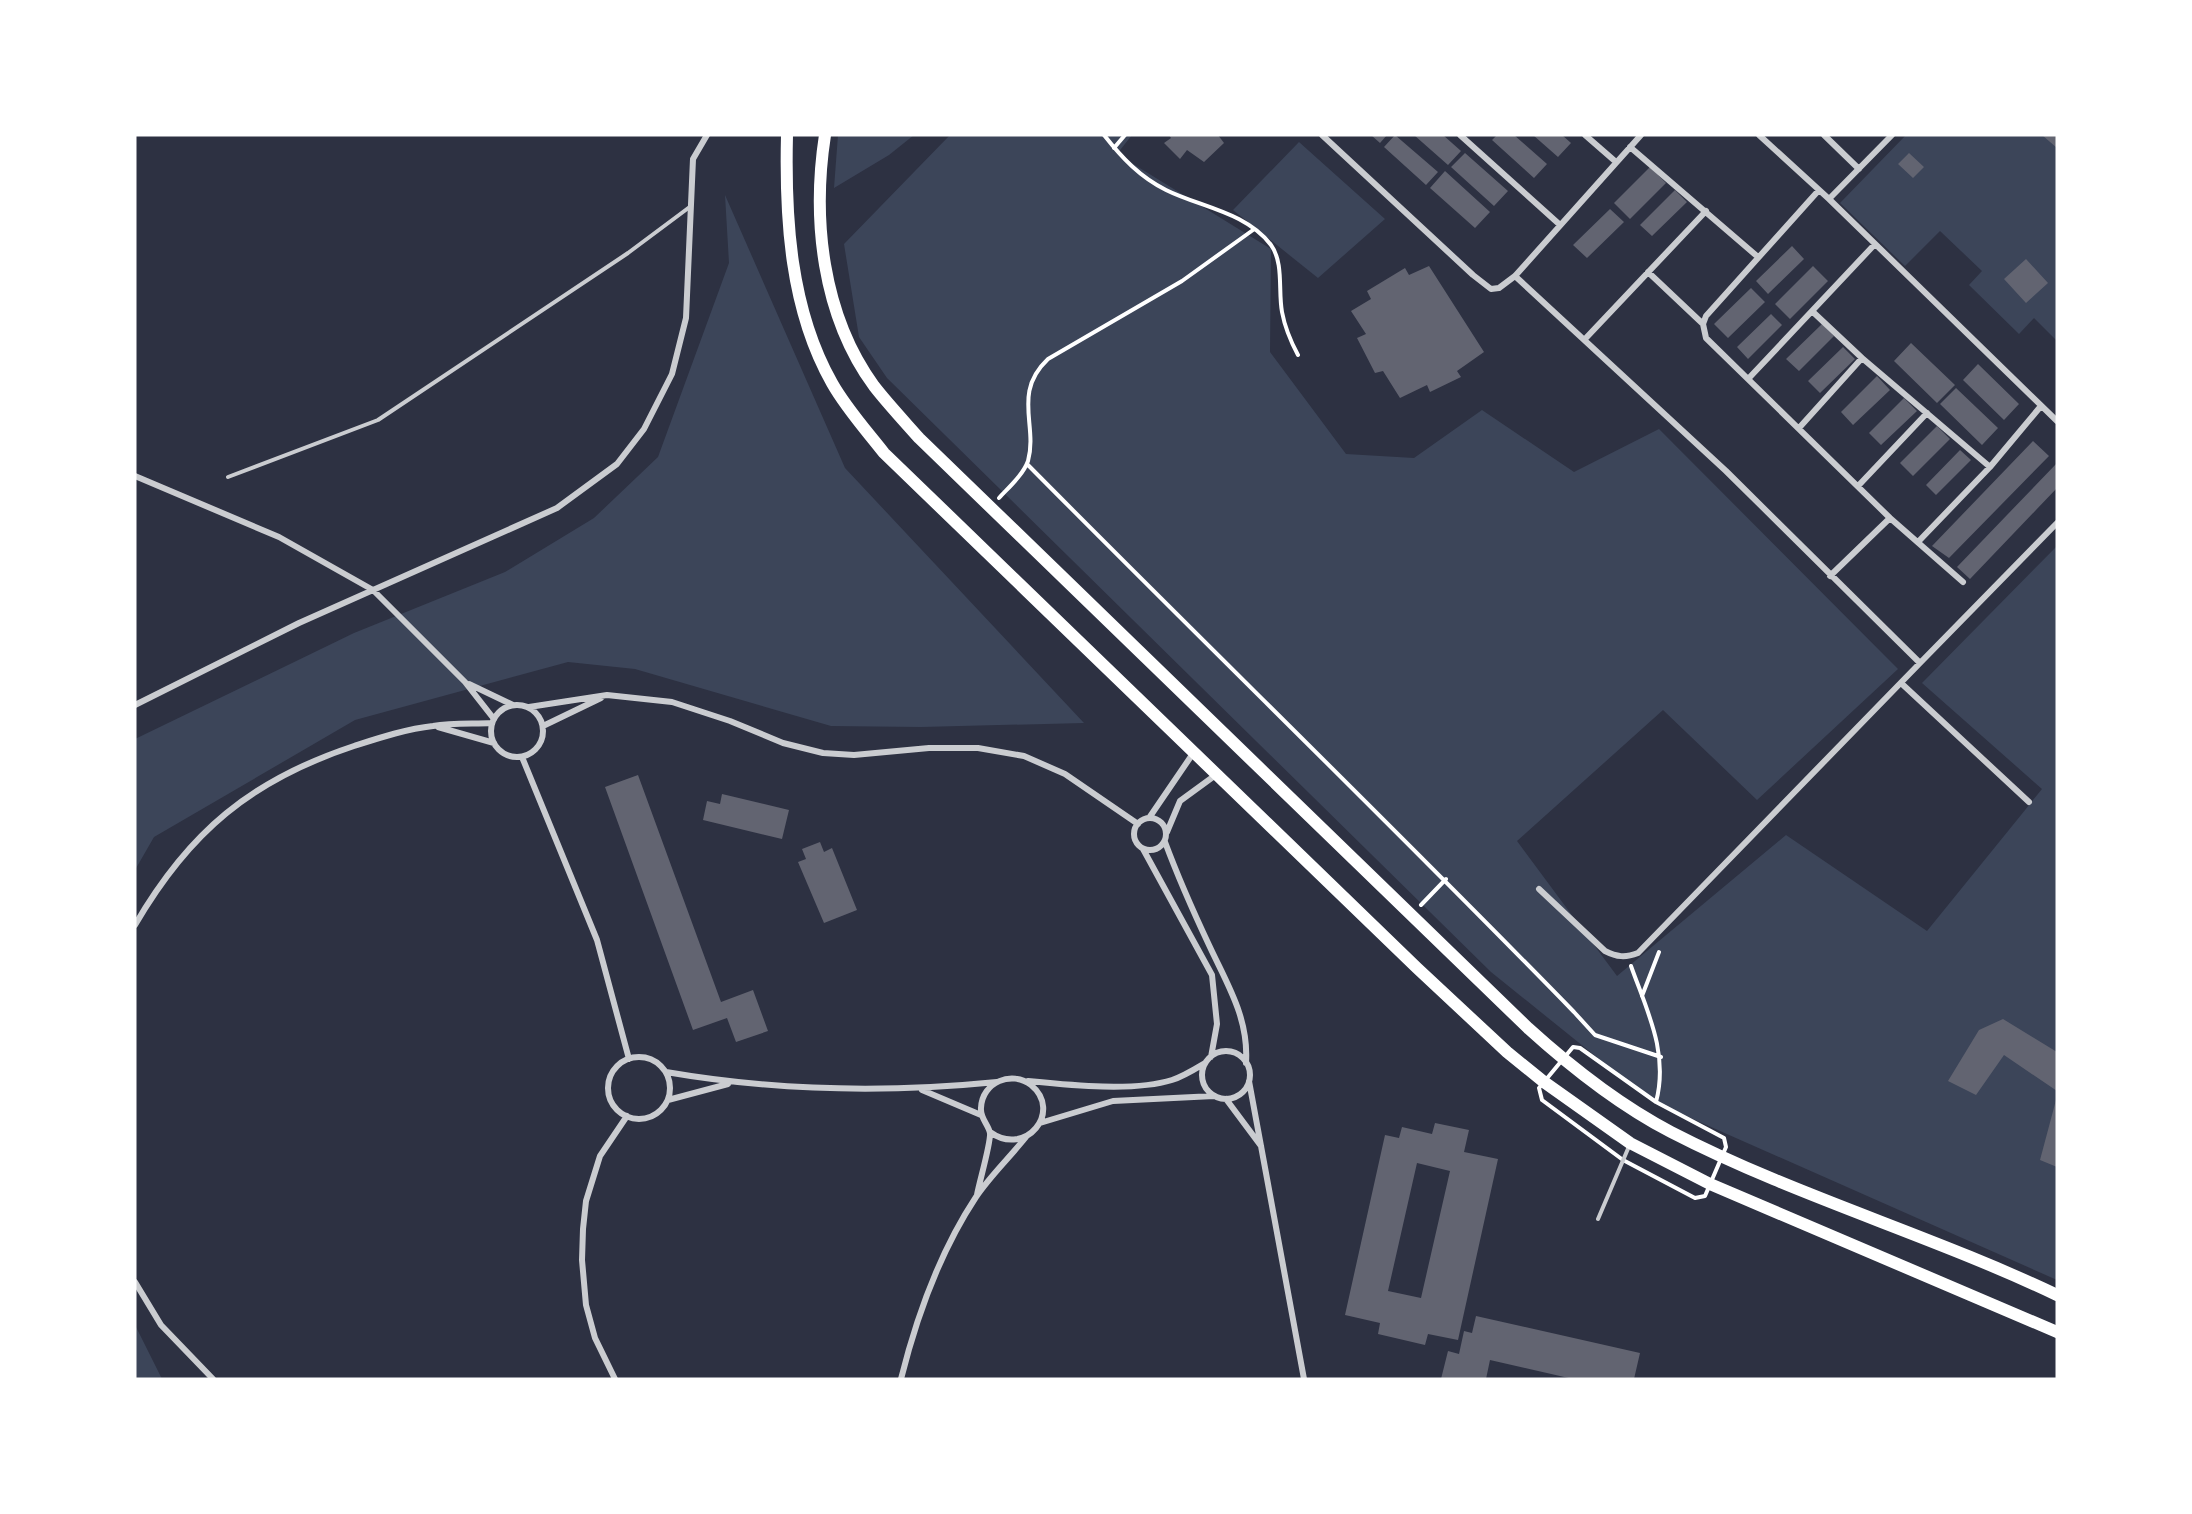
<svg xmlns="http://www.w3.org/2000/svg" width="2192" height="1514" viewBox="0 0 2192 1514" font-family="'Fira Sans Condensed',sans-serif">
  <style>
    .green { fill: #3c4559 }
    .building { fill: #626471; fill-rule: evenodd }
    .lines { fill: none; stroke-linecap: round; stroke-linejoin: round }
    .path { stroke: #fff; stroke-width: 4 }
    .service { stroke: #caccd0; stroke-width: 4 }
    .minor { stroke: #caccd0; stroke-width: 6 }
    .secondary { stroke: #fff; stroke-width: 12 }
  </style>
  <rect width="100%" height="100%" fill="#2d3142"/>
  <path class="green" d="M838,135H914L889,155L834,188Z
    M950,135H1132L1117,154L1271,249L1270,352L1346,454L1414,458L1482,410L1574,472L1659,429L1898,669L1757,800L1663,710L1517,841L1617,976L1786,835L1927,931L2042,789L1922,683L2057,546V1280L1650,1100L1491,972L887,378L859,337L844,244Z
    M1906,135H2057V341L2034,318L2019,334L1969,285L1982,271L1940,231L1905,266L1840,203Z
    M1299,142L1385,219L1318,278L1233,210Z
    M725,195L845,468L1084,723L921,727L831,726L635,669L568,662L355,720L154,837L135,870V739L354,633L505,572L594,518L658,457L729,263Z
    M135,1325L162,1379H135Z"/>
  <path class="building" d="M1169,135H1218L1224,143L1204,162L1187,150L1180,159L1164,143L1171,138Z
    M1371,135H1387L1380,143Z
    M1395,135L1438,172L1426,185L1384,147Z
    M1414,135H1443L1461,151L1448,165Z
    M1497,135H1514L1547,164L1534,178L1492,140Z
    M1533,135H1562L1571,143L1558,157Z
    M2042,135H2057V148Z
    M1465,153L1508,191L1494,206L1451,167Z
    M1909,153L1924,167L1913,178L1898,164Z
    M1650,167L1666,183L1630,219L1614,203Z
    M1445,171L1490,212L1475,228L1430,188Z
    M1675,190L1687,202L1652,236L1640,225Z
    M1610,209L1624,222L1587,258L1573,245Z
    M1792,246L1804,259L1768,294L1756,281Z
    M2026,259L2048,283L2026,303L2004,279Z
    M1429,266L1484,352L1457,371L1461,377L1430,392L1427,385L1400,398L1383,371L1375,373L1357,338L1366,334L1351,311L1371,299L1367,291L1405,268L1409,275Z
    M1813,266L1828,281L1790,319L1775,304Z
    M1751,288L1765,302L1728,338L1714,324Z
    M1771,314L1782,325L1748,359L1737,347Z
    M1822,324L1834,336L1799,371L1786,359Z
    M1911,343L1955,385L1937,403L1894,361Z
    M1843,347L1855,359L1820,393L1808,381Z
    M1978,364L2019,404L2004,420L1963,380Z
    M1877,376L1890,390L1853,425L1841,412Z
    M1956,388L1998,428L1982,445L1940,404Z
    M1904,398L1917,411L1881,445L1869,433Z
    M1937,426L1950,439L1913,476L1900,463Z
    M2033,441L2049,456L1949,558L1932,546Z
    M1960,450L1971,460L1936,495L1926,485Z
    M2057,463V488L1970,579L1957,567Z
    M638,775L721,1002L753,990L768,1031L736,1042L727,1018L693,1030L605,787Z
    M722,794L789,810L782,839L703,820L707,801L720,804Z
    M820,842L824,852L832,848L857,910L824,923L798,862L806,859L802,849Z
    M2003,1019L2057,1052V1091L2004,1055L1976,1095L1948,1081L1979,1030Z
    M2056,1100H2057V1167L2040,1160Z
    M1435,1123L1469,1130L1464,1152L1498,1159L1458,1340L1428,1334L1425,1345L1378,1334L1380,1323L1345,1315L1385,1135L1399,1138L1402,1127L1432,1134ZM1417,1163L1450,1171L1421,1298L1388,1291Z
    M1476,1316L1640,1353L1634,1379H1573L1490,1360L1486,1379H1441L1448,1351L1459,1354L1464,1331L1472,1333Z"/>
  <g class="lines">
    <path class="path" d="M1104,135C1122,158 1140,177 1166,190C1200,207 1246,212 1271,245C1284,263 1278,291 1282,312C1285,328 1291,342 1298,355
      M1114,148L1125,135
      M1027,464C1208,647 1394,827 1574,1012L1595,1035L1661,1057
      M999,498C1009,487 1023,475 1028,461C1038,425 1012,393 1048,359L1182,281L1253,230
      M1421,905L1446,879
      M1631,966C1647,1011 1669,1053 1656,1102
      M1642,996L1659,952
      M1573,1047L1580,1048L1656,1102L1724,1138L1726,1147L1705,1196L1695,1198L1623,1160L1542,1100L1539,1088Z"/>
    <path class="service" d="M228,477L378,420L628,253L691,206
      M1598,1219L1630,1144"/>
    <path class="minor" d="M1322,135L1473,275L1491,289L1499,288L1515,276L1641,135
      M1460,135L1559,224
      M1585,135L1616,162
      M1759,135L1829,199L2057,421
      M1824,135L1859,169
      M1630,147L1758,257
      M1819,190L1706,316L1703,324L1706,338L1890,518L1963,582
      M1829,199L1892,135
      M1648,272L1703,324
      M1515,276L1726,471L1920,663L2057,523
      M1813,312L1862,358L1990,467
      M1585,339L1706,211
      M1749,378L1875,244
      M1799,428L1862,358
      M135,476L279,537L373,590L465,682L494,719
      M1859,485L1927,413
      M1918,542L1990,467L2041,406
      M1830,576L1890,518
      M1901,683L2029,802
      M469,684L513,705
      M491 731a26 26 0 1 1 52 0a26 26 0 1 1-52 0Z
      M135,705L299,623L557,508L617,464L644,429L672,374L686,318L693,159L707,135
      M529,707L607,695L672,702L730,721L783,743L823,753L854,755L929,748H978L1024,756L1065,774L1138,824
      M543,726L601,698
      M438,727L494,743
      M522,757L597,940L629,1059
      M1134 834a16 16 0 1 1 32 0a16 16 0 1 1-32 0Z
      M1149,818L1194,752
      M1167,832L1180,801L1217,774
      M1165,842C1178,877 1193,911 1209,945C1227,984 1249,1018 1246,1063
      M1143,849L1212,975L1217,1024L1211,1057
      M1539,889L1605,951C1617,957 1625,958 1638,953L1920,663
      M135,925C189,832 251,780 354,746C379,738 406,729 433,726C452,723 472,724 492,723
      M1202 1075a24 24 0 1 1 48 0a24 24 0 1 1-48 0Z
      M608 1088a31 31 0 1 1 62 0a31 31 0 1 1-62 0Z
      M666,1072C776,1091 887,1093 997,1082
      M1028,1081C1068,1085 1134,1092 1172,1080C1184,1076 1195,1069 1205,1063
      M1249,1081L1304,1379
      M922,1090L981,1115
      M1226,1099L1261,1146
      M668,1100L728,1084
      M1040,1123L1113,1101L1214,1096
      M977,1195C979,1183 991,1143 990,1133C988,1124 980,1118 981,1108C982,1082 1012,1070 1031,1085C1063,1111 1026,1158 990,1132
      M135,1282L161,1325L213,1379
      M615,1379L595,1338L586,1305L582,1260L583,1229L586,1201L600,1156L627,1116
      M901,1379C917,1315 939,1253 976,1197C990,1176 1010,1157 1026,1137"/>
    <path class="secondary" d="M787,135C785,218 790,309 832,383C846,408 866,430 884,453L1417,968L1507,1052L1544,1082L1630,1143L1710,1184L2057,1332
      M825,135C812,219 822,315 874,386C888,404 904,421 919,438L1528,1028C1571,1067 1619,1105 1671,1132C1795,1196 1931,1235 2057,1295"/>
  </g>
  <rect width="2192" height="1514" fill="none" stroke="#ffffff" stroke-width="273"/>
</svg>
